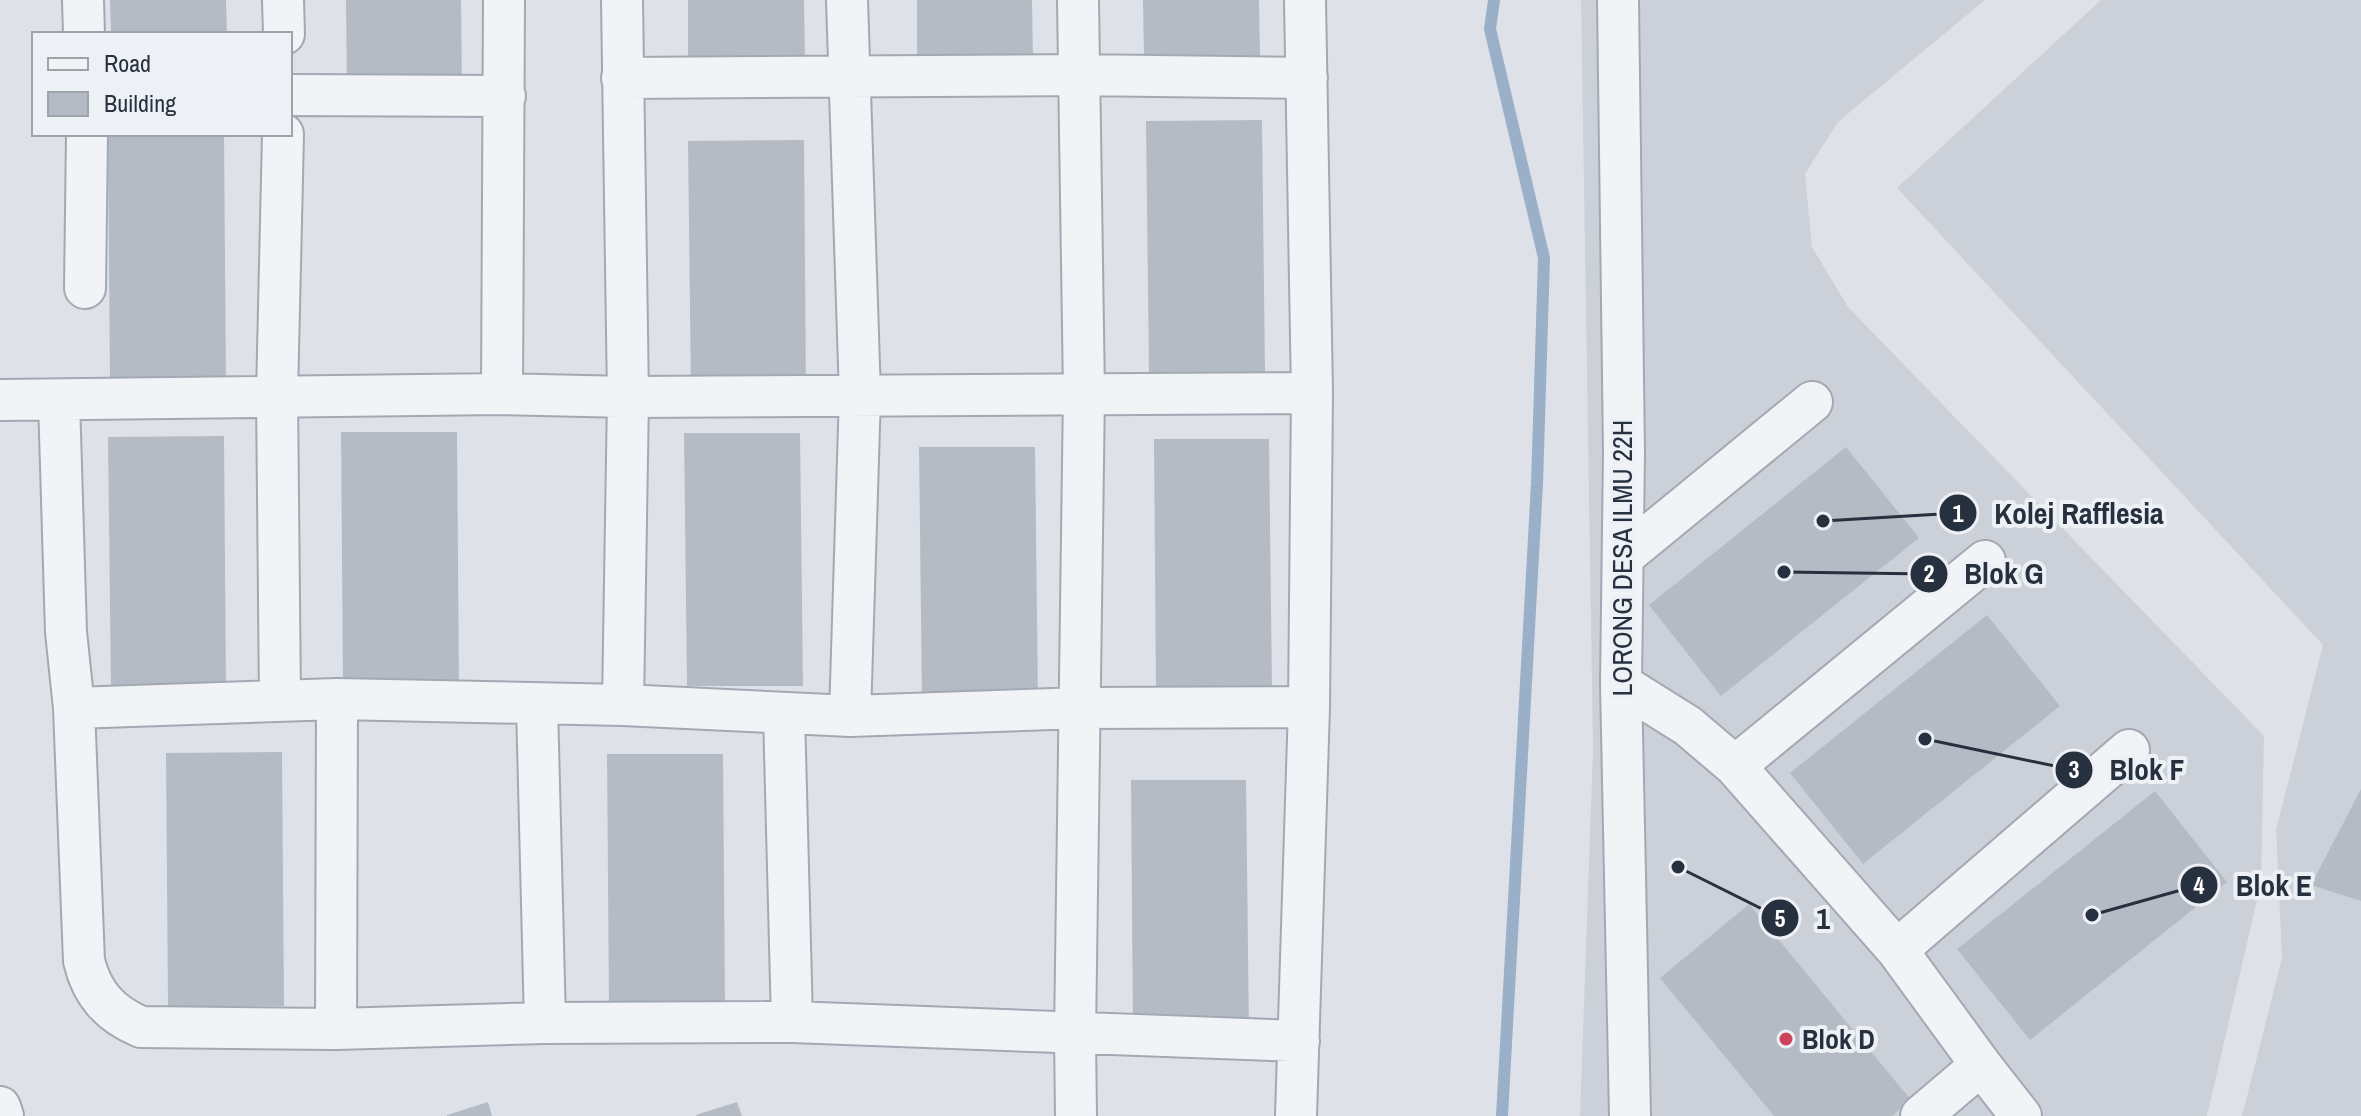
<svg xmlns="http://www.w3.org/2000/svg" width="2361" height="1116" viewBox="0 0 2361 1116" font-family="'Archivo Narrow',sans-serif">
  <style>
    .built { fill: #ccd1d9 }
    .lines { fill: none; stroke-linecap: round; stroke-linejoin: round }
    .stream { stroke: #99b0c8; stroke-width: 12 }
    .building { fill: #b5bbc4 }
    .minor-casing { stroke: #a3a9b2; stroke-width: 44 }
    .minor { stroke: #f1f3f6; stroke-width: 40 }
    .poi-dot { fill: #cd4359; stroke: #edf1f5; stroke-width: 3 }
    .labels { text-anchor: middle; stroke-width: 8; stroke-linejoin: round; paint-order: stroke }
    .street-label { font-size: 28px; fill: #27303e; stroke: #edf1f5 }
    .poi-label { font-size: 28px; font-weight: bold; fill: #27303e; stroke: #edf1f5; text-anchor: start }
    .leader { fill: none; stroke: #27303e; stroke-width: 3 }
    .callout-dot { fill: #27303e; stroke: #edf1f5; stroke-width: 3 }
    .mark-label { font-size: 24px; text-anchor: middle; font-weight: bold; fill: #fff }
    .callout-label { font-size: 30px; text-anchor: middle; font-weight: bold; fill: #27303e; stroke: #edf1f5; stroke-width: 8; stroke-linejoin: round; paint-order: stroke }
  </style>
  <rect width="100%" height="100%" fill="#dee2e8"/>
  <path class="built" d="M1581,0H1985L1838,122L1805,174L1812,247L1848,307L2264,736L2261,883L2207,1116H1580L1593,749Z
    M2101,0H2361V1116H2242L2282,958L2276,830L2323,645L1897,188Z"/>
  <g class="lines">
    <path class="stream" d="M1494,0L1490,29L1544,258L1537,484L1502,1116"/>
  </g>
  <path class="building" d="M110,0H226L227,34H111Z
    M346,0H461L462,90H347Z
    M688,0H804L805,64H688Z
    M917,0H1032L1033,63H917Z
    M1143,0H1259L1260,57L1144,58Z
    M1262,120L1265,373L1149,374L1146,121Z
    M108,134H224L226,383L110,384Z
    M804,140L806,393H691L688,141Z
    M341,432H457L459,685H343Z
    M684,433H800L803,686H687Z
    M224,436L226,690H111L108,437Z
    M1154,439H1269L1272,692H1156Z
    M919,447H1035L1038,700L922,701Z
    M1846,447L1919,538L1721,696L1649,605Z
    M1987,615L2060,706L1863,864L1790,773Z
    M282,752L284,1006L168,1007L166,753Z
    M607,754H723L725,1007L609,1008Z
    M1131,780H1246L1249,1033L1133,1034Z
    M2361,789V901L2311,885Z
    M2155,791L2227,882L2030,1040L1957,949Z
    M1749,904L1911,1100L1892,1116H1774L1660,978Z
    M488,1102L492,1116H447V1115Z
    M737,1102L742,1116H696V1115Z"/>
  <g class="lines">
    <defs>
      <path id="minor" d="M83,0L84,34
        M283,0L284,34
        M622,0L628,397L623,705
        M847,0L860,395L850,716L1081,708L1309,707
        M1618,0L1624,453L1621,684L1630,1116
        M622,78L1078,75L1307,78
        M290,95L505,96
        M85,288L87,134
        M502,394L504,0
        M0,400L502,394L628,397L1312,393
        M59,400L66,632L74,708L84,961C92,994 110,1014 141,1027L336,1029L545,1023L792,1022L1299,1041
        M1624,556L1812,402
        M1621,684L1688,726L1735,766L1897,950L1981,1065L2021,1116
        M280,700L277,395L283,134
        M537,705L545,1023
        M74,708L337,699L623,705L850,716
        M784,713L792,1022
        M1735,766L1985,561
        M1897,950L2129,750
        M336,1029L337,699
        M0,1107L3,1116
        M1076,1116L1075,1035L1084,393L1078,0
        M1296,1116L1309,707L1312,393L1305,0
        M1921,1116L1981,1065"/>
    </defs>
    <use href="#minor" class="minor-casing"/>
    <use href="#minor" class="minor"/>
  </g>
  <circle class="poi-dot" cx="1786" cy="1039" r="8"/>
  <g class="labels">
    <g class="street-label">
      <text transform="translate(1622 558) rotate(-90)" y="10">LORONG DESA ILMU 22H</text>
    </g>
    <g class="poi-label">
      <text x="1802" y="1049">Blok D</text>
    </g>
  </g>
  <path class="leader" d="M1823 521L1958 513M1784 572L1929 574M1925 739L2074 770M2092 915L2199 885M1678 867L1780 918"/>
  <g class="callout-dot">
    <circle cx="1823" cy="521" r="8"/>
    <circle cx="1784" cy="572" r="8"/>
    <circle cx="1925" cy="739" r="8"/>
    <circle cx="2092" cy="915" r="8"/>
    <circle cx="1678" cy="867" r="8"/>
    <circle cx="1958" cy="513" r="20"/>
    <circle cx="1929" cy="574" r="20"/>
    <circle cx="2074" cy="770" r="20"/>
    <circle cx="2199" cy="885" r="20"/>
    <circle cx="1780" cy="918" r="20"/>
  </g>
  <g class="mark-label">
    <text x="1958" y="522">1</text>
    <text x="1929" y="582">2</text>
    <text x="2074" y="778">3</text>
    <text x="2199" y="894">4</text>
    <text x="1780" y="927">5</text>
  </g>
  <g class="callout-label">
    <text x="2079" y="524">Kolej Rafflesia</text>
    <text x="2004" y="584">Blok G</text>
    <text x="2147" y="780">Blok F</text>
    <text x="2274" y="896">Blok E</text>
    <text x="1823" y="929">1</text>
  </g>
  <rect x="32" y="32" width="260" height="104" fill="#edf1f5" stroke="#9ea4ac" stroke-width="2"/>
  <rect x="48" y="58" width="40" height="12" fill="#f1f3f6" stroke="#9ea4ac" stroke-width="2"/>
  <text x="104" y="72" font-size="24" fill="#27303e">Road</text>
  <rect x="48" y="92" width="40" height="24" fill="#b5bbc4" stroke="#9ea4ac" stroke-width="2"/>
  <text x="104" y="112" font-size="24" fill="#27303e">Building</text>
</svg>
